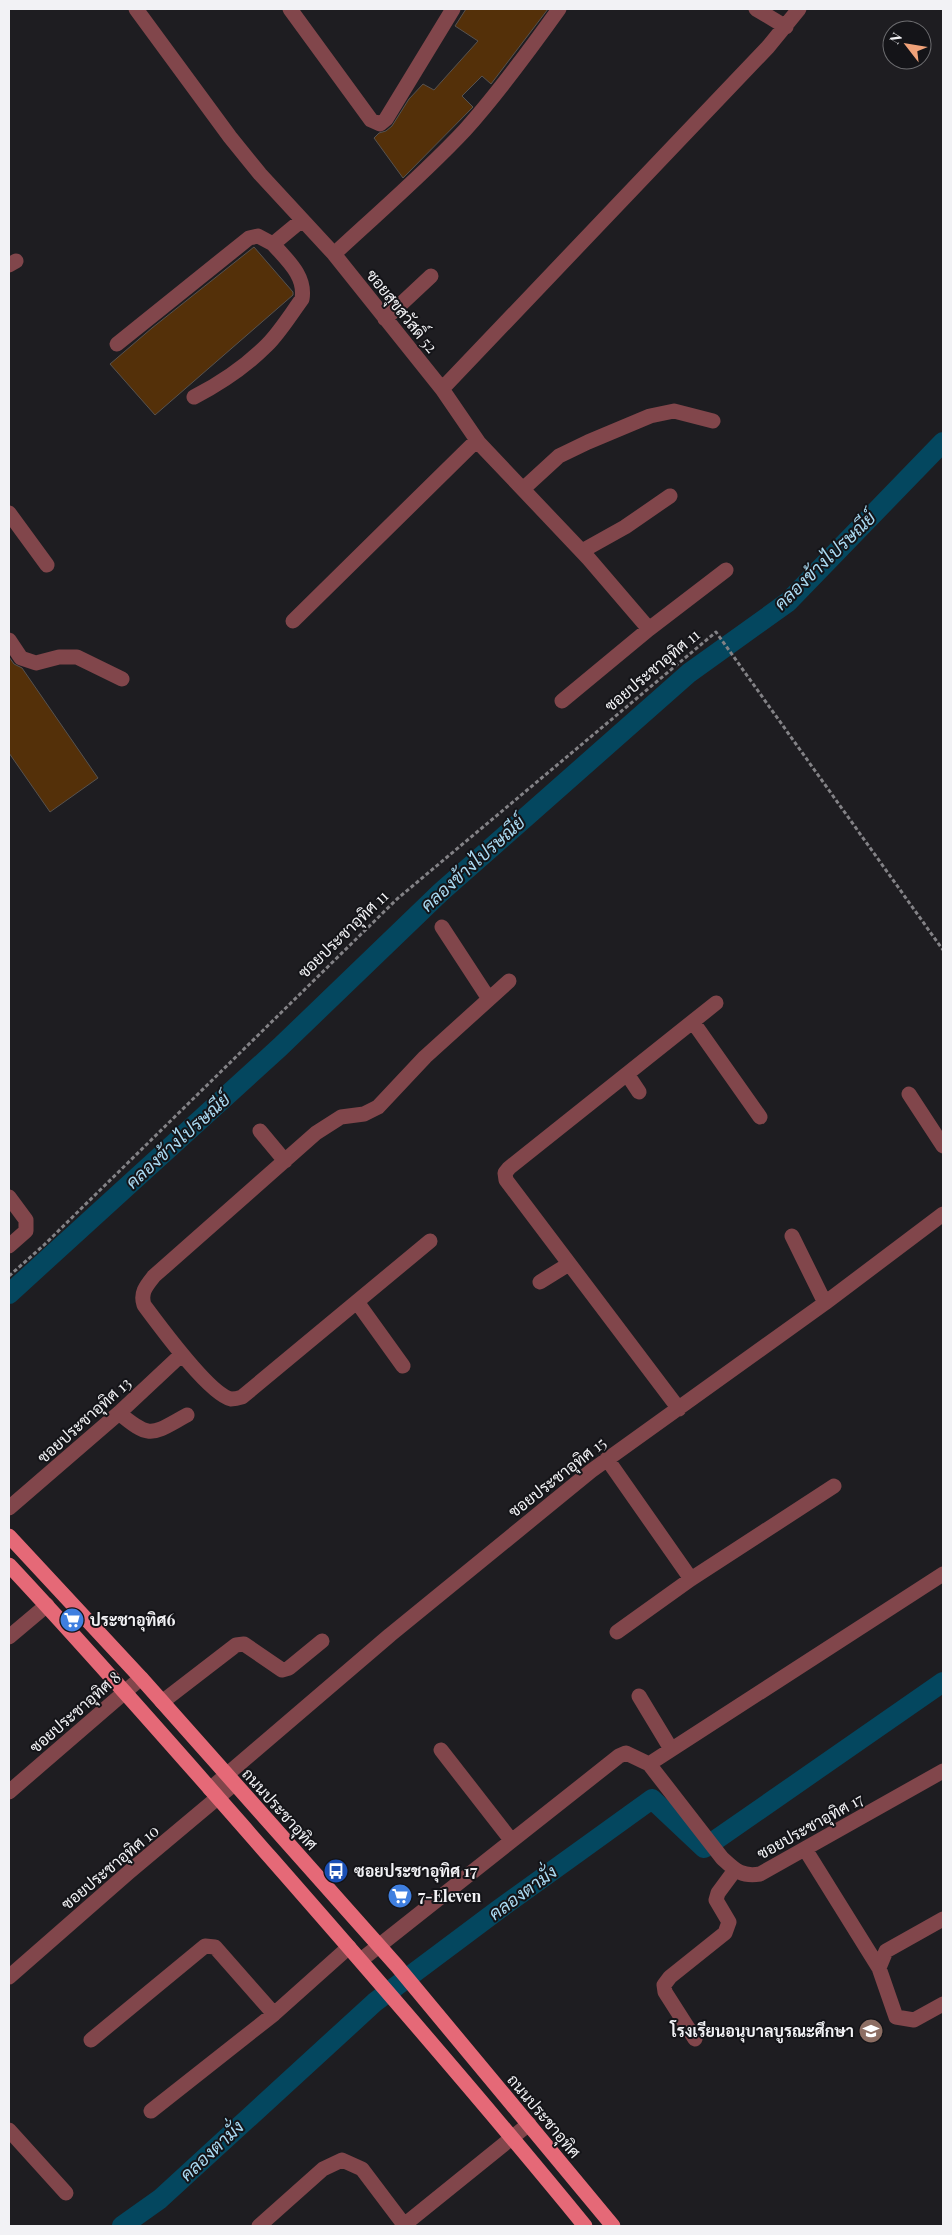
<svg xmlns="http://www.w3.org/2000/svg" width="952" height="2235" viewBox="0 0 952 2235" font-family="'Playfair Display',Sarabun,serif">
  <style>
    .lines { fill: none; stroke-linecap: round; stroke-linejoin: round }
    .canal { stroke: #04475f; stroke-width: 20 }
    .building { fill: #543009; stroke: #57524f }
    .path { stroke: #838286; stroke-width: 3; stroke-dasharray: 4 2.5; stroke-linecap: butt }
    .minor { stroke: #81464b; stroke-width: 15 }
    .major { stroke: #e56977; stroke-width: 15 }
    .labels { text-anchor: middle; stroke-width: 4; stroke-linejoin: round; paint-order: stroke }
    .street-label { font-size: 16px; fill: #f2f2f5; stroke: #141418 }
    .poi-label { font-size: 16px; font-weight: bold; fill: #f2f2f5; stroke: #141418; text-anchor: start }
    .water-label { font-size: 18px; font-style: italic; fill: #aadaf2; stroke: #141418 }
  </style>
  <rect width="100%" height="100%" fill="#1e1d21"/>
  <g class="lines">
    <path class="canal" d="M9,1294L280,1047L441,892L689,673L788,602L943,442
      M122,2226L160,2199L375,2002L498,1910L652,1799L704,1848L943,1682"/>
  </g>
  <path class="building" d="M466,9H548L491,84L482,76L462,96L473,107L403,178L374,138L379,133L386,131L392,126L409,99L423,84L434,90L478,41L455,26Z
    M254,247L293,292V295L155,415L110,364L152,328Z
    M9,657L14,664L22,668L98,778L50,812L9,753Z"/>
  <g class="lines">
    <path class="path" d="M9,1276L44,1245L397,899L716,632L943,950"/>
    <path class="minor" d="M136,9L230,137L260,174L334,254L442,389L479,443L589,559L649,629
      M290,9L371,120L380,124L386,119L453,9
      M756,9L786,27
      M334,254C378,213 424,174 465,130C499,92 529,51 559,9
      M9,265L16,261
      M385,319L431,276
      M117,344L249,238L258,236L273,244
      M442,389L768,47L799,9
      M194,397C221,383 246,366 267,345C280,332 291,314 302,299C306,276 287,260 273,244L302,220
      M523,489L559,456L588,442L650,416L674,411L713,421
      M9,513L47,565
      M582,551L625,527L670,496
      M293,621L477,440
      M9,640L21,658L36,663L59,657H77L122,679
      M562,701L649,629L726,570
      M442,927L489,999
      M693,1022L760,1117
      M627,1074L639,1092
      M909,1094L943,1146
      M260,1131L285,1161
      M9,1197L26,1220V1231L9,1246
      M792,1236L825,1303
      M430,1241L242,1397C239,1398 234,1399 231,1399C209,1394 159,1325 144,1305C140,1293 146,1286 154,1276L316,1133L341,1117L364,1114L378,1107L425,1057L509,981
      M540,1282L569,1264
      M357,1302L403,1366
      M679,1409L506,1180L505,1173L509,1168L716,1003
      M119,1413C151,1440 152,1434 187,1415
      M607,1459L691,1579
      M9,1508L119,1413L181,1355
      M617,1632L691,1579L834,1486
      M9,1637L47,1605
      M639,1696L671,1749
      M162,1702L236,1645L244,1644L282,1670L289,1668L322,1641
      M441,1750L511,1840
      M649,1764L943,1574
      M210,1789L390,1635L591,1471L825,1303L943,1214
      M9,1792L141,1678
      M805,1849L879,1968
      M943,1919L886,1951L879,1968L896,2017L914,2020L943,2004
      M361,1960L619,1756L626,1753L649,1764L722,1858C735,1870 741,1877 760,1874L943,1771
      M9,1977L129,1872L234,1784
      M695,2039L665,1992L664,1985L670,1977L725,1933L729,1922L716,1900L718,1893L735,1870
      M91,2040L205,1946L215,1947L274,2014
      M151,2111L274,2014L349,1947
      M9,2130L66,2193
      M404,2225L529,2124
      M259,2226L323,2169L342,2160L362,2169L405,2226"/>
    <path class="major" d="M9,1536L141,1678L397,1966L613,2226
      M9,1565C98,1660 184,1759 270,1857C377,1979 483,2101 585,2226"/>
  </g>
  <defs>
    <symbol id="supermarket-disc" viewBox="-11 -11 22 22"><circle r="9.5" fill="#3f7fe0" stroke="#141418"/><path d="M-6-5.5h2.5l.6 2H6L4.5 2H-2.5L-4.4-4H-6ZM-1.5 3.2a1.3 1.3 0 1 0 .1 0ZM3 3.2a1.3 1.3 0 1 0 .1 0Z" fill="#fff"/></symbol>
    <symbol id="bus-disc" viewBox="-11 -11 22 22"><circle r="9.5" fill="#1a4fb4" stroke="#141418"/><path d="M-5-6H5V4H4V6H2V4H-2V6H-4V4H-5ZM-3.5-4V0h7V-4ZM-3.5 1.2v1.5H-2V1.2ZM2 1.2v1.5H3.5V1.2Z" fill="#fff"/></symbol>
    <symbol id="school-disc" viewBox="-11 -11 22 22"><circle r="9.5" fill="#8d6e63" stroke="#141418"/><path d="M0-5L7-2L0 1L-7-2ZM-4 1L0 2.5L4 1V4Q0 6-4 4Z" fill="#fff"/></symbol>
  </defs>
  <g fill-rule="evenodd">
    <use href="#supermarket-disc" x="58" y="1606" width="28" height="28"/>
    <use href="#bus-disc" x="322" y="1857" width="28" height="28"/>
    <use href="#supermarket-disc" x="386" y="1882" width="28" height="28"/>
    <use href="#school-disc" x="857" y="2017" width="28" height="28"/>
  </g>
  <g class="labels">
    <g class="street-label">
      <text transform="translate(402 311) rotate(51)" y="6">ซอยสุขสวัสดิ์ 52</text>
      <text transform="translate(652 670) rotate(-40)" y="6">ซอยประชาอุทิศ 11</text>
      <text transform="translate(343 934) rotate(-44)" y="6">ซอยประชาอุทิศ 11</text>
      <text transform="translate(84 1420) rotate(-42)" y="6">ซอยประชาอุทิศ 13</text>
      <text transform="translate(557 1477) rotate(-38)" y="6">ซอยประชาอุทิศ 15</text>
      <text transform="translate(75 1712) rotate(-41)" y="6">ซอยประชาอุทิศ 8</text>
      <text transform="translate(280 1809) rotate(48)" y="6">ถนนประชาอุทิศ</text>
      <text transform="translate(810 1826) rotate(-29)" y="6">ซอยประชาอุทิศ 17</text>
      <text transform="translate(110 1867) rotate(-40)" y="6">ซอยประชาอุทิศ 10</text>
      <text transform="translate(544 2116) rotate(50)" y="6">ถนนประชาอุทิศ</text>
    </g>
    <g class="poi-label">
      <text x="90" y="1626">ประชาอุทิศ6</text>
      <text x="354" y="1877">ซอยประชาอุทิศ 17</text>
      <text x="418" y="1902">7-Eleven</text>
      <text x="854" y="2037" text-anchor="end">โรงเรียนอนุบาลบูรณะศึกษา</text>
    </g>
    <g class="water-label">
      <text transform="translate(825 561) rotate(-44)" y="6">คลองข้างไปรษณีย์</text>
      <text transform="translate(473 864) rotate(-42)" y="6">คลองข้างไปรษณีย์</text>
      <text transform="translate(178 1141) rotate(-42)" y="6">คลองข้างไปรษณีย์</text>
      <text transform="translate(523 1893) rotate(-36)" y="6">คลองตามั่ง</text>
      <text transform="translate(212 2151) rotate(-43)" y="6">คลองตามั่ง</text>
    </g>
  </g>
  <rect width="952" height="2235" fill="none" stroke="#f2f2f5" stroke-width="20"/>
  <g transform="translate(907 45) rotate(301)"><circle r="24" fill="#141418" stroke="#6d6d70"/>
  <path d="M0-4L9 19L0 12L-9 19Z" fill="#f0a279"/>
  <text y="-8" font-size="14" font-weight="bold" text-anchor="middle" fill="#f2f2f5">N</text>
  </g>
</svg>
